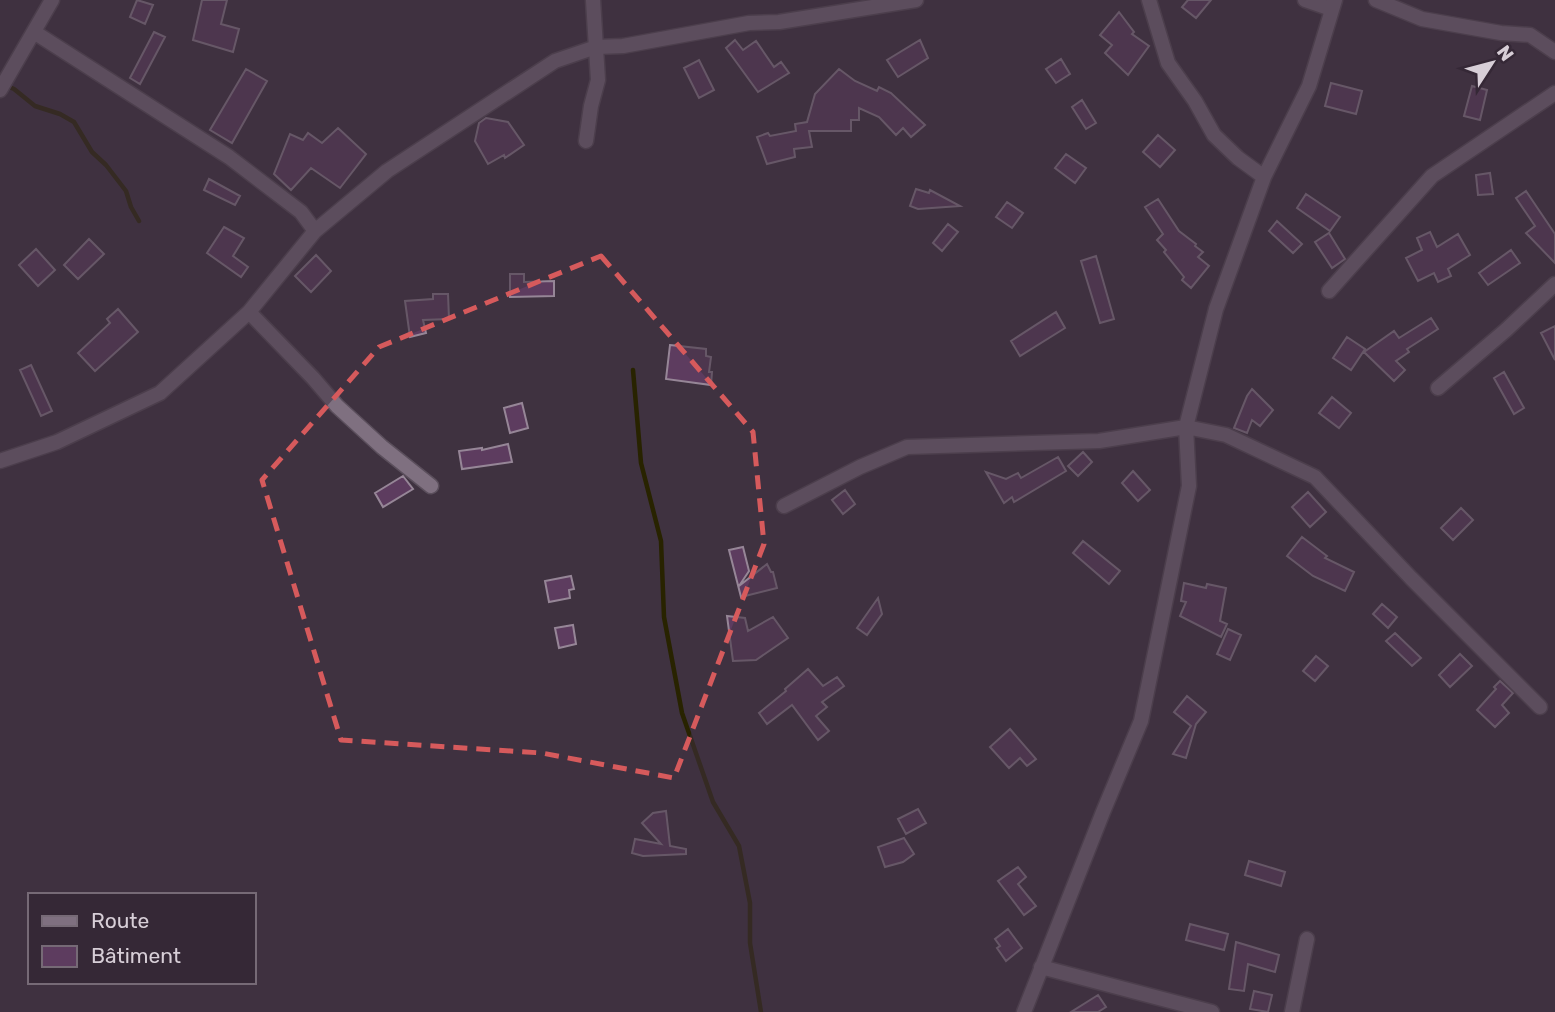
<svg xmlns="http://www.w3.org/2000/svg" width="1555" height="1012" viewBox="0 0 1555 1012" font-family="Rubik,sans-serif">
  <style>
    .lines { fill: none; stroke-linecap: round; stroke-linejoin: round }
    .stream { stroke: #282300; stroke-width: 4.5 }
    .building { fill: #5d3c5f; stroke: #968697; stroke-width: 2 }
    .street-casing { stroke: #5b4f5c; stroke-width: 17 }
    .street { stroke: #7f7080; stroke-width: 14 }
    .marked { fill: none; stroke: #d65a5c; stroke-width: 5; stroke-dasharray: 14 9; stroke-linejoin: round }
  </style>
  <rect width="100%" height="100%" fill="#3f3240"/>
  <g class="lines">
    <path class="stream" d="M5,85L14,89L35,106L60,114L74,122L92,152L106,165L126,191L131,207L139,221
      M633,370L641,463L661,541L664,617L682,713L713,802L739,846L750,903V943L761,1012"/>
  </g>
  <path class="building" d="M137,0L153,5L145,24L130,17Z
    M202,0H227L221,24L239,29L233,52L193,40Z
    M1188,0H1211L1196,18L1182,7Z
    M1119,12L1134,32L1132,34L1149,46L1128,75L1105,53L1112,45L1100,35Z
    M154,32L165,37L140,84L130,78Z
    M735,40L743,50L756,41L774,67L781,62L789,73L758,92L726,48Z
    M920,40L928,58L898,77L887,60Z
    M1061,59L1070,74L1056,83L1046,69Z
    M699,60L714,90L699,98L684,68Z
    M246,69L267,81L232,143L210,130Z
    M839,69L855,81L877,91L879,87L891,93L925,125L911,137L903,128L896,135L879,117L859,108V120H851V131H809L812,147L794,149L795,157L767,164L757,137L768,133L770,136L796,131L795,124L807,122L815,94Z
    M1331,83L1362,91L1356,114L1325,106Z
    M1472,86L1487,90L1480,120L1464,116Z
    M1082,100L1096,123L1086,129L1072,107Z
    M486,118L508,122L524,145L505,158L504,155L488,164L475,141L479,123Z
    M338,128L366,154L340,188L311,168L291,190L274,174L290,134L303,140L308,133L322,143Z
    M1158,135L1175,150L1160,167L1143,152Z
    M1066,154L1086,168L1075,183L1055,168Z
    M1490,173L1493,194L1478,195L1476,175Z
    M209,179L240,196L235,205L204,190Z
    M916,189L929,193L930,190L960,206L918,209L910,206Z
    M1526,191L1555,234V263L1526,233L1535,226L1516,198Z
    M1306,194L1340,217L1330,231L1297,208Z
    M1158,199L1179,231L1196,244L1195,246L1203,252L1198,257L1209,266L1191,288L1182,280L1184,277L1164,252L1166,250L1157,240L1163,234L1145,207Z
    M1007,202L1023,213L1012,228L996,217Z
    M1277,221L1302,244L1293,253L1269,231Z
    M948,224L958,232L942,251L933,243Z
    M224,227L244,238L233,256L248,267L241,277L207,253Z
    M1430,232L1437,247L1458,234L1470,255L1448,269L1451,276L1438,282L1434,273L1418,281L1406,258L1422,250L1417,238Z
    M1329,233L1345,259L1332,268L1315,242Z
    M89,239L104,254L78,279L64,265Z
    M36,249L55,270L38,286L19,265Z
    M1511,250L1520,263L1488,285L1479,273Z
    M316,255L331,271L311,292L295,276Z
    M1096,256L1114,319L1100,323L1081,261Z
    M510,274H524V282L554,281V296L510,297Z
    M433,294H448L449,319L423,320L426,333L410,337L405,301L433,299Z
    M118,309L138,332L95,371L78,353L110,323L107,319Z
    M1056,312L1065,328L1020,356L1011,341Z
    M1431,318L1438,329L1407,349L1409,352L1396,361L1405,370L1394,381L1364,352L1394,331L1399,338Z
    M1555,326V360L1541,333Z
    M1347,337L1365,349L1351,370L1333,358Z
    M670,345L706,349V356L711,357L709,372H712L711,385L666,379Z
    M31,365L52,411L41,416L20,370Z
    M1504,372L1524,408L1514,414L1494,378Z
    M1252,389L1273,410L1260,426L1252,420L1247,433L1234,428L1247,396Z
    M1332,397L1351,413L1339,428L1319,413Z
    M522,403L528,428L510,433L504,408Z
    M508,444L512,462L462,469L459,451L482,448V450Z
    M1083,452L1092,462L1078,476L1068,466Z
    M1058,457L1066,471L1014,502L1012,497L1004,503L986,472L1006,479L1018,473L1021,478Z
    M1133,471L1150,490L1138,501L1122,483Z
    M403,476L413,489L383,507L375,493Z
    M845,490L855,504L843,514L832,500Z
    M1308,492L1326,512L1310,527L1292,507Z
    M1461,508L1473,520L1453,540L1441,528Z
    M1302,537L1327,556L1325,558L1354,572L1345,591L1313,576L1287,556Z
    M1083,541L1120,571L1109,584L1073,553Z
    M743,547L749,571L739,586L767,564L771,572H773L777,588L741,597L729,550Z
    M571,576L574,589L569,590L570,598L549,602L545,581Z
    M1184,583L1206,588L1207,584L1226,588L1220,621L1227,624L1221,637L1180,616L1186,602L1181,601Z
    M878,598L882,614L867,635L857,628Z
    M1382,604L1397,617L1388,628L1373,614Z
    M727,616L745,618L748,631L773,617L788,638L756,660L733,661Z
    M573,625L576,644L559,648L555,628Z
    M1228,629L1241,635L1230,660L1217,654Z
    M1395,633L1421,658L1412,666L1386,641Z
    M1460,654L1472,666L1450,687L1439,675Z
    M1316,656L1328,666L1315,681L1303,671Z
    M808,669L823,686L837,677L844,686L822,702L827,707L816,716L829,731L818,740L792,705L767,724L759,713L786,691L785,689Z
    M1500,681L1513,693L1502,705L1509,713L1495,727L1477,710L1496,689L1494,687Z
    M1187,696L1206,712L1196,724L1186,758L1173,754L1191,726L1174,712Z
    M1010,729L1036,759L1027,766L1020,758L1009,768L990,747Z
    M918,809L926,823L906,834L898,819Z
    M666,811L670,846L686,849V854L643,856L632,853L635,839L661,844L642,823L653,813Z
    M904,838L914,854L903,862L885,867L878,847Z
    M1249,861L1285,872L1281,886L1245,875Z
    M1018,867L1026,877L1018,884L1036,906L1024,915L998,881Z
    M1190,924L1228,934L1224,950L1186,940Z
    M1008,929L1022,948L1006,961L997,948L1000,946L995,939Z
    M1236,942L1279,955L1275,972L1248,964L1244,991L1229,989Z
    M1254,991L1272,995L1268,1012L1250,1009Z
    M1098,995L1106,1007L1098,1012H1071Z"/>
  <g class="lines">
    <defs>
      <path id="street" d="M1149,0L1168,63L1195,101L1214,135L1238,158L1264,177
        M1305,0L1331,9
        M1376,0L1422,19L1501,33L1530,35L1555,52
        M34,32L229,157L301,212L315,231
        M0,90L52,0
        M586,141L591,106L598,80L593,0
        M1329,291L1432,176L1555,93
        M249,312L313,378L337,406L382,447L431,486
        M1438,388L1506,330L1555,284
        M0,461L57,442L160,393L249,312L315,231L387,171L555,61L596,47L623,46L749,23L779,22L916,0
        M784,506L860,467L907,447L1099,441L1186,427L1226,435L1315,477L1411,578L1540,707
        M1041,967L1212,1012
        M1024,1012L1103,812L1141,721L1189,486L1186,427L1216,309L1264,177L1309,86L1335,0
        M1292,1012L1307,939"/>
    </defs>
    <use href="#street" class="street-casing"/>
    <use href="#street" class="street"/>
  </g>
  <path d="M0 0H1555V1012H0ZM601,256L753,432L764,544L674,778L542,753L341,740L262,480L379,347Z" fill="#3f3240" fill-opacity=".55" fill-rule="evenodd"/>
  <path class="marked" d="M601,256L753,432L764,544L674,778L542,753L341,740L262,480L379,347Z"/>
  <rect x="28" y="893" width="228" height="91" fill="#352836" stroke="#766a76" stroke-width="2"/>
  <rect x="42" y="916" width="35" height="10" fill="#7f7080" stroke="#766a76" stroke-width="2"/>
  <text x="91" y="928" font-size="21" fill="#d7ced7">Route</text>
  <rect x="42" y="946" width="35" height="21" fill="#5d3c5f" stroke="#766a76" stroke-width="2"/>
  <text x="91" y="963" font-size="21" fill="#d7ced7">Bâtiment</text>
  <g transform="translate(1492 63) rotate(54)" stroke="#352836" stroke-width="5" paint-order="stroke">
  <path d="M0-5L12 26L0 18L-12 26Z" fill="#d7ced7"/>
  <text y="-10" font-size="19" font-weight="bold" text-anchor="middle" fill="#d7ced7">N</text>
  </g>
</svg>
